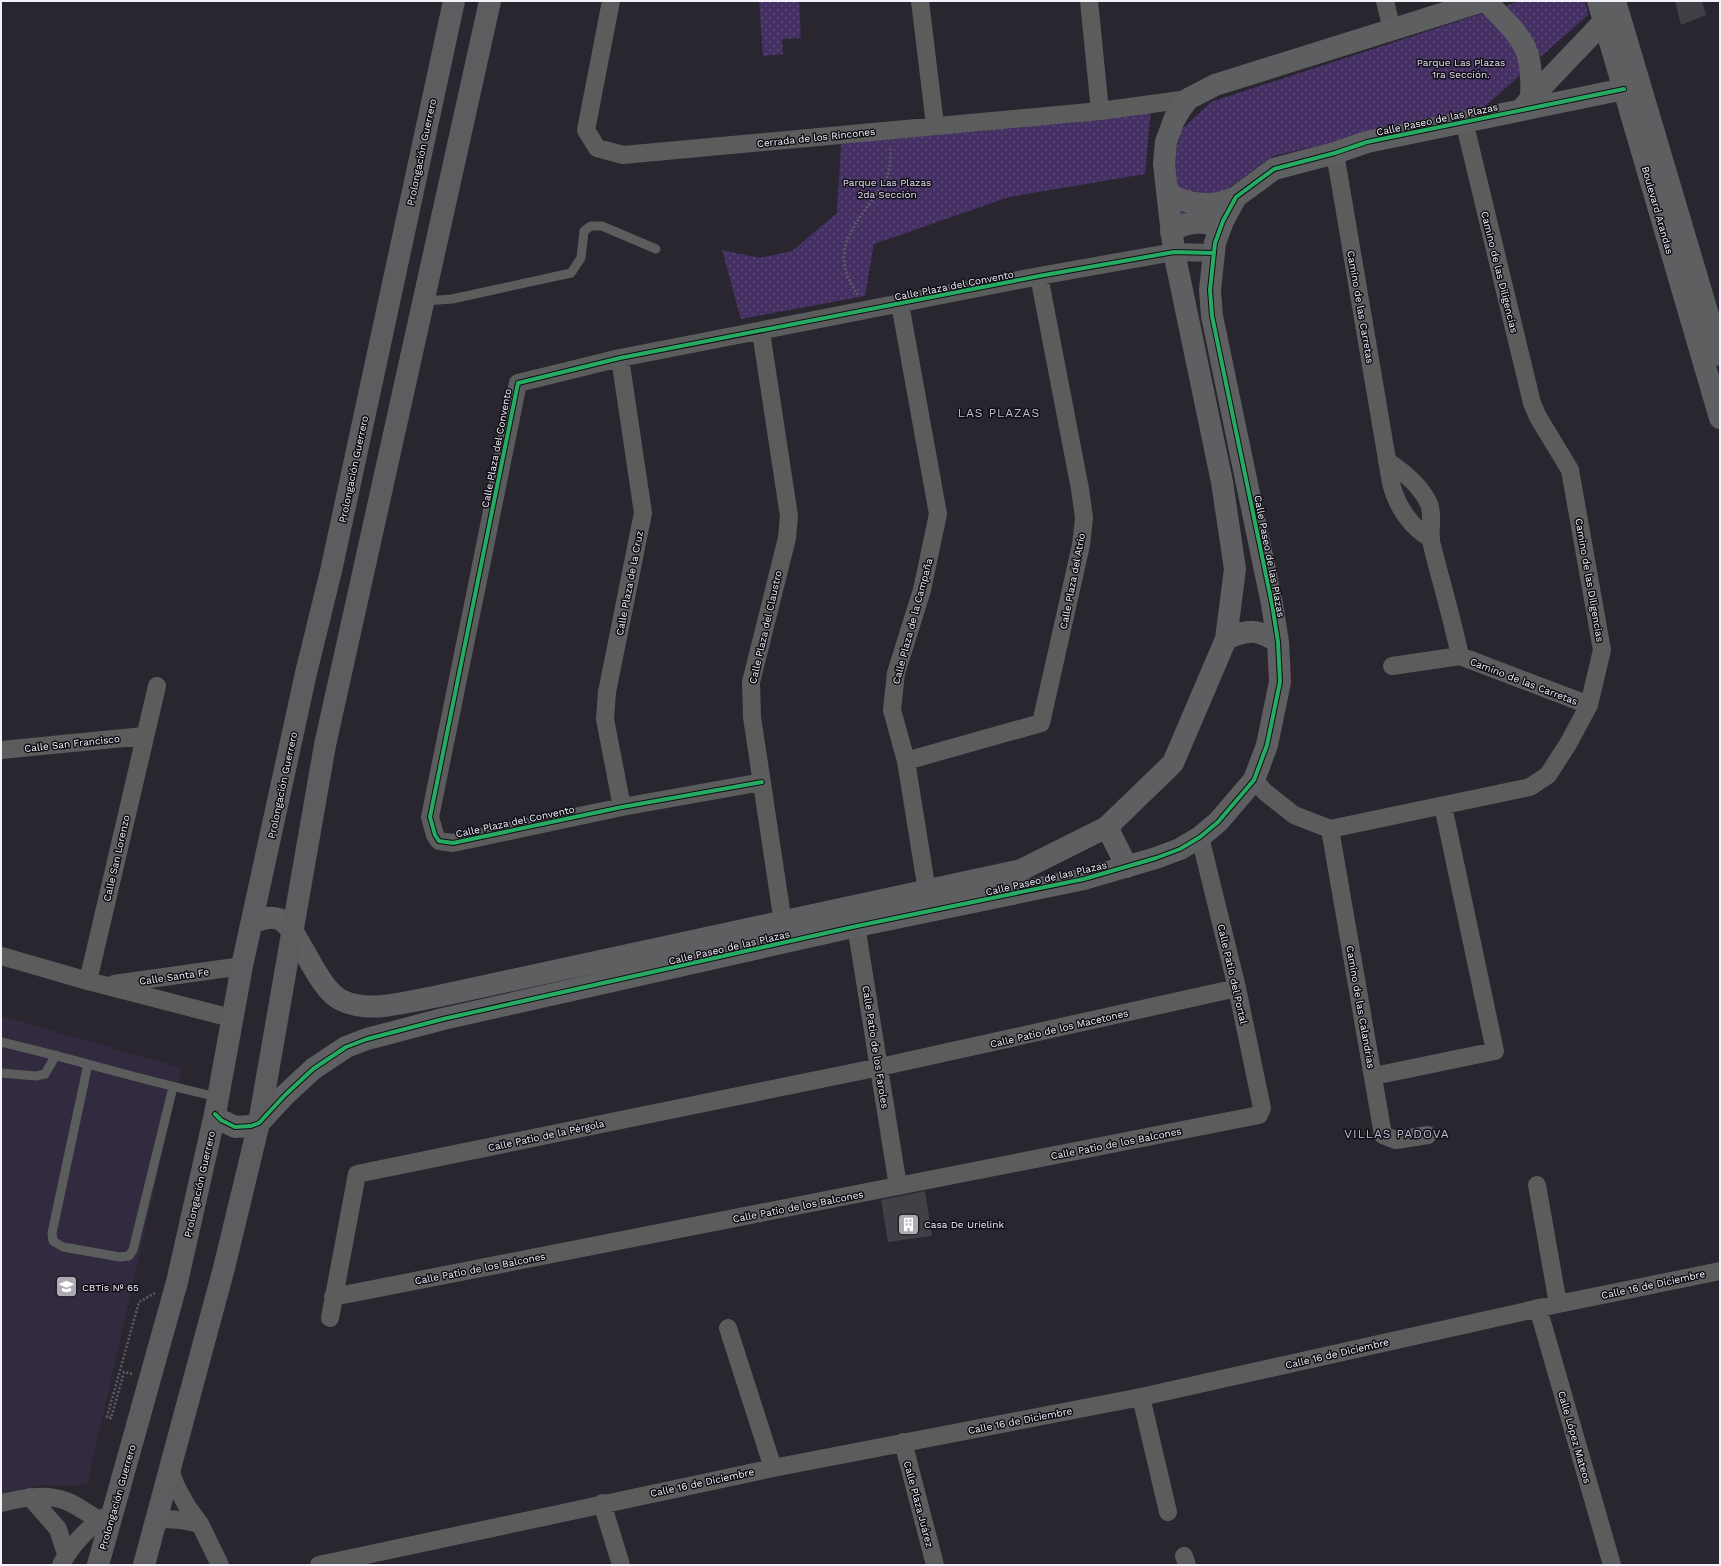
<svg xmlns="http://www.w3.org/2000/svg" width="1721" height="1566" viewBox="0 0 1721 1566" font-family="'Work Sans',sans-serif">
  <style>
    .built { fill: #322a3f }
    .green { fill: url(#green-dots) }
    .building { fill: #423f47 }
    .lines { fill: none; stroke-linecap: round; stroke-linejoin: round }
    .path { stroke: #5c5d60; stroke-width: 2.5; stroke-dasharray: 2 2; stroke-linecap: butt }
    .lane { stroke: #5b5d5d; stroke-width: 9 }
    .street { stroke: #5b5d5d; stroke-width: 18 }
    .secondary { stroke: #5d5f60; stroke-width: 22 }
    .primary { stroke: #5b5d5f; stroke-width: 22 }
    .cycleway-casing { stroke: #100e15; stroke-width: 6 }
    .cycleway { stroke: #26ab63; stroke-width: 4 }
    .labels { text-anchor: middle; stroke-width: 3; stroke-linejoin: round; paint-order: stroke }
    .park-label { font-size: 10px; fill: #e6e0f3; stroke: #100e15 }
    .street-label { font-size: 10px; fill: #f4f1fb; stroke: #100e15 }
    .poi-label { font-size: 10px; fill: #f4f1fb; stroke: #100e15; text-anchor: start }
    .quarter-label { font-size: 12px; letter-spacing: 1px; fill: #c2bbd0; stroke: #100e15 }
  </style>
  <defs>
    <pattern id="green-dots" width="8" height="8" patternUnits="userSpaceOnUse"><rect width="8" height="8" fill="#443062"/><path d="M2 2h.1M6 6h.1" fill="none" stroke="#604e79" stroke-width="1.8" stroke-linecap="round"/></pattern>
  </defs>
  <rect width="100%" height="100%" fill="#292630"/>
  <path class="built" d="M1,1016L182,1068L87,1485H44L1,1493Z"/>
  <path class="green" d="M759,1H799L801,38L782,39L783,54L763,56Z
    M1520,1H1585L1588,15L1482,109L1273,156L1230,187L1211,233L1178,234L1172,166L1182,129L1211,102Z
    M1151,108L1145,174L1009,197L874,244L865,296L741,319L722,250L760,258L792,251L837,213L841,144Z"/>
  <path class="building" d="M1675,1H1702L1706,15L1681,25Z
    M925,1191L932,1236L888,1242L881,1200Z"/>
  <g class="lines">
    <path class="path" d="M858,295C831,255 847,235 872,200C876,193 883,187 886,180C890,170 891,157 890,147
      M132,1374L124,1372L111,1418L107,1417L139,1302L155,1293"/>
    <path class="lane" d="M424,301L452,299L571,273L581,258L584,231L591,226H602L656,249
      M1,1042C74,1059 145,1081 218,1097
      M88,1064L52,1233L53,1241L63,1247L120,1257L129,1256L133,1250L173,1087
      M1,1073L36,1076L45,1074L56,1055"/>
    <path class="street" d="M611,1L586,130L597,148L623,155L1100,111L1188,99
      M920,1L935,125
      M1089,1L1100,111
      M1385,1L1392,30
      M1335,153L1391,483C1396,504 1411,529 1431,538
      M900,304L938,514L922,590L896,673L892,710L906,761L927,891
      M761,332L789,516L787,538L751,682L752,717L783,923
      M620,358L643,513L607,692L605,719L622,807
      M1387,461C1404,472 1421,486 1429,504C1434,517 1429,529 1431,541C1440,579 1452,617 1460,656L1589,705
      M1392,666L1460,656
      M1,750L144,736
      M906,761L1041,723L1081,545L1084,518L1080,489L1039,276
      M1254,780L1265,792L1294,815L1330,829L1530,787L1548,775L1568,744L1589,705L1602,650L1570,470L1538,417L1532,403L1464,121
      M762,782L622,807L453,843L439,841L435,835L430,817L518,383L620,358L1039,276L1174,252L1214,253
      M1330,829L1383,1135L1396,1140L1428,1135
      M854,913L898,1186
      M1,956L88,981L231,1018
      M88,981L157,686
      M114,984L242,966
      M1374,1076L1495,1051L1443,806
      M1537,1185L1558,1304
      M333,1297L1259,1115L1262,1108L1237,988L1200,837
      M1538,1308L1612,1565
      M330,1318L357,1174L880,1067L1237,988
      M728,1328L773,1468
      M1141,1397L1168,1512
      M903,1442L935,1565
      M170,1470L176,1486L187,1506L200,1524L220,1565
      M30,1497L58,1529L66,1554
      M1,1503C22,1498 45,1493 66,1501C77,1505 88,1514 99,1520
      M602,1503L621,1565
      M156,1520C172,1518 184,1520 200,1524
      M1184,1556L1187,1565
      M61,1565C69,1548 91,1523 109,1515
      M319,1565L773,1468L1141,1397L1558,1304L1720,1271"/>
    <path class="secondary" d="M1486,1C1521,38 1534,44 1531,98
      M1598,1L1720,418
      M1615,1L1720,355
      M1522,109L1531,98L1613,12
      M1168,194C1189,205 1214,208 1236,197
      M1171,232C1184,222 1207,218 1219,230
      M1226,639C1249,629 1257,629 1278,642
      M1107,827L1127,867
      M252,923C261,919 269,916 279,919C299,927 315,987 341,1000C369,1014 405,1002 434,997L1021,870L1107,827L1173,763L1226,639L1235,569L1222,482L1174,252L1164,164L1166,142L1174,120L1180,110L1188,99L1215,85L1483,1
      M215,1114L221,1120L235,1127L251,1126L259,1123L285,1095L313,1069L346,1047L367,1039L443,1019L857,926L1084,879L1156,858L1180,849L1200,837L1218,822L1254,780L1267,745L1280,682L1278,642L1272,604L1212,316L1210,290L1215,243L1223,221L1236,197L1274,169L1335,153L1367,142L1624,89"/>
    <path class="primary" d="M98,1565L177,1282L215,1114L242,966L306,673L331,571L454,1
      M144,1565L224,1268L259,1123L325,745L490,1"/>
    <defs>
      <path id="cycleway" d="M762,782L622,807L453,843L439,841L435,835L430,817L518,383L620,358L1039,276L1174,252L1214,253
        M215,1114L221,1120L235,1127L251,1126L259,1123L285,1095L313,1069L346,1047L367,1039L443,1019L857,926L1084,879L1156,858L1180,849L1200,837L1218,822L1254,780L1267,745L1280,682L1278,642L1272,604L1212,316L1210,290L1215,243L1223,221L1236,197L1274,169L1335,153L1367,142L1624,89"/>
    </defs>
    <use href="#cycleway" class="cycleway-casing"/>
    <use href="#cycleway" class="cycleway"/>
  </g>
  <defs>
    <symbol id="building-square" viewBox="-11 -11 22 22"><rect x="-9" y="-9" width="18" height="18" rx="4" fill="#adaab4" stroke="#100e15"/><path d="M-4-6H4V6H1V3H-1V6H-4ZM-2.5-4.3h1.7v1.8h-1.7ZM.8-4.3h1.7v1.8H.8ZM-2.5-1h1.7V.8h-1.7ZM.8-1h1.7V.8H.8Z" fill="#fff"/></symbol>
    <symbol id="school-square" viewBox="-11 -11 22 22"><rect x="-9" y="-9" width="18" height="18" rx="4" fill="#adaab4" stroke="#100e15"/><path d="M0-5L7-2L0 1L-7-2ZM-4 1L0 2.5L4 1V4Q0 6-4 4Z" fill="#fff"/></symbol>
  </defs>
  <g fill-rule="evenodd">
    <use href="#building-square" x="896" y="1212" width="25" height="25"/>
    <use href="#school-square" x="54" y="1274" width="25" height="25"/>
  </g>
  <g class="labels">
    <g class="park-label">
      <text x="1461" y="66">Parque Las Plazas<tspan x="1461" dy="12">1ra Sección.</tspan></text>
      <text x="887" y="186">Parque Las Plazas<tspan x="887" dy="12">2da Sección</tspan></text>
    </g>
    <g class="street-label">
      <text transform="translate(1437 119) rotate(-12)" y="4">Calle Paseo de las Plazas</text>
      <text transform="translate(816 137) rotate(-6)" y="4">Cerrada de los Rincones</text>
      <text transform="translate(421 152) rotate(-78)" y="4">Prolongación Guerrero</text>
      <text transform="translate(1658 210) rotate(74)" y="4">Boulevard Arandas</text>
      <text transform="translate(1500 272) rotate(76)" y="4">Camino de las Diligencias</text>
      <text transform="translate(954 285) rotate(-11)" y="4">Calle Plaza del Convento</text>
      <text transform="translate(1361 307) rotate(80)" y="4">Camino de las Carretas</text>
      <text transform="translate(496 448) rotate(-79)" y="4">Calle Plaza del Convento</text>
      <text transform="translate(353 469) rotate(-78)" y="4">Prolongación Guerrero</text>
      <text transform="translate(1270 556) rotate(79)" y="4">Calle Paseo de las Plazas</text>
      <text transform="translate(1590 580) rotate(80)" y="4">Camino de las Diligencias</text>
      <text transform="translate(1072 581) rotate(-79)" y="4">Calle Plaza del Atrio</text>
      <text transform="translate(629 583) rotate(-79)" y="4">Calle Plaza de la Cruz</text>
      <text transform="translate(912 621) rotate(-75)" y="4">Calle Plaza de la Campaña</text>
      <text transform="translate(765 627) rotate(-77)" y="4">Calle Plaza del Claustro</text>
      <text transform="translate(1524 681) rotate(21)" y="4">Camino de las Carretas</text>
      <text transform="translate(72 743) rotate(-6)" y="4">Calle San Francisco</text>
      <text transform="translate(282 785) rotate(-78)" y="4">Prolongación Guerrero</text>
      <text transform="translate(515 821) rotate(-12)" y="4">Calle Plaza del Convento</text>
      <text transform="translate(116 858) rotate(-77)" y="4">Calle San Lorenzo</text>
      <text transform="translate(1046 878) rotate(-13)" y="4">Calle Paseo de las Plazas</text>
      <text transform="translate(729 947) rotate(-13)" y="4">Calle Paseo de las Plazas</text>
      <text transform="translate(1233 974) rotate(77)" y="4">Calle Patio del Portal</text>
      <text transform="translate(174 976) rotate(-8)" y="4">Calle Santa Fe</text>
      <text transform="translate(1361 1007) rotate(80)" y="4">Camino de las Calandrias</text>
      <text transform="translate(1059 1028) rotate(-13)" y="4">Calle Patio de los Macetones</text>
      <text transform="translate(876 1047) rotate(81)" y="4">Calle Patio de los Faroles</text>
      <text transform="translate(546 1135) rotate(-12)" y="4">Calle Patio de la Pérgola</text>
      <text transform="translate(1116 1143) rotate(-11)" y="4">Calle Patio de los Balcones</text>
      <text transform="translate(199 1184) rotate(-77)" y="4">Prolongación Guerrero</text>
      <text transform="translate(798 1206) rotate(-11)" y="4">Calle Patio de los Balcones</text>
      <text transform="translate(480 1268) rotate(-11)" y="4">Calle Patio de los Balcones</text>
      <text transform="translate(1653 1284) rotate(-12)" y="4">Calle 16 de Diciembre</text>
      <text transform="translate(1337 1353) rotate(-13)" y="4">Calle 16 de Diciembre</text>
      <text transform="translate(1020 1420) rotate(-11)" y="4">Calle 16 de Diciembre</text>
      <text transform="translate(1575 1437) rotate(74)" y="4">Calle López Mateos</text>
      <text transform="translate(702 1482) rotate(-12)" y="4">Calle 16 de Diciembre</text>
      <text transform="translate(117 1497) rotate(-74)" y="4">Prolongación Guerrero</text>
      <text transform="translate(919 1504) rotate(75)" y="4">Calle Plaza Juárez</text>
    </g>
    <g class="poi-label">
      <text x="924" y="1228">Casa De Urielink</text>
      <text x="82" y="1291">CBTis Nº 65</text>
    </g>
    <g class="quarter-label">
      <text x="999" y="417">LAS PLAZAS</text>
      <text x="1397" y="1138">VILLAS PADOVA</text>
    </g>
  </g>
  <rect width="1721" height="1566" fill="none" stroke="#f4f1fb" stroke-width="4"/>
</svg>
